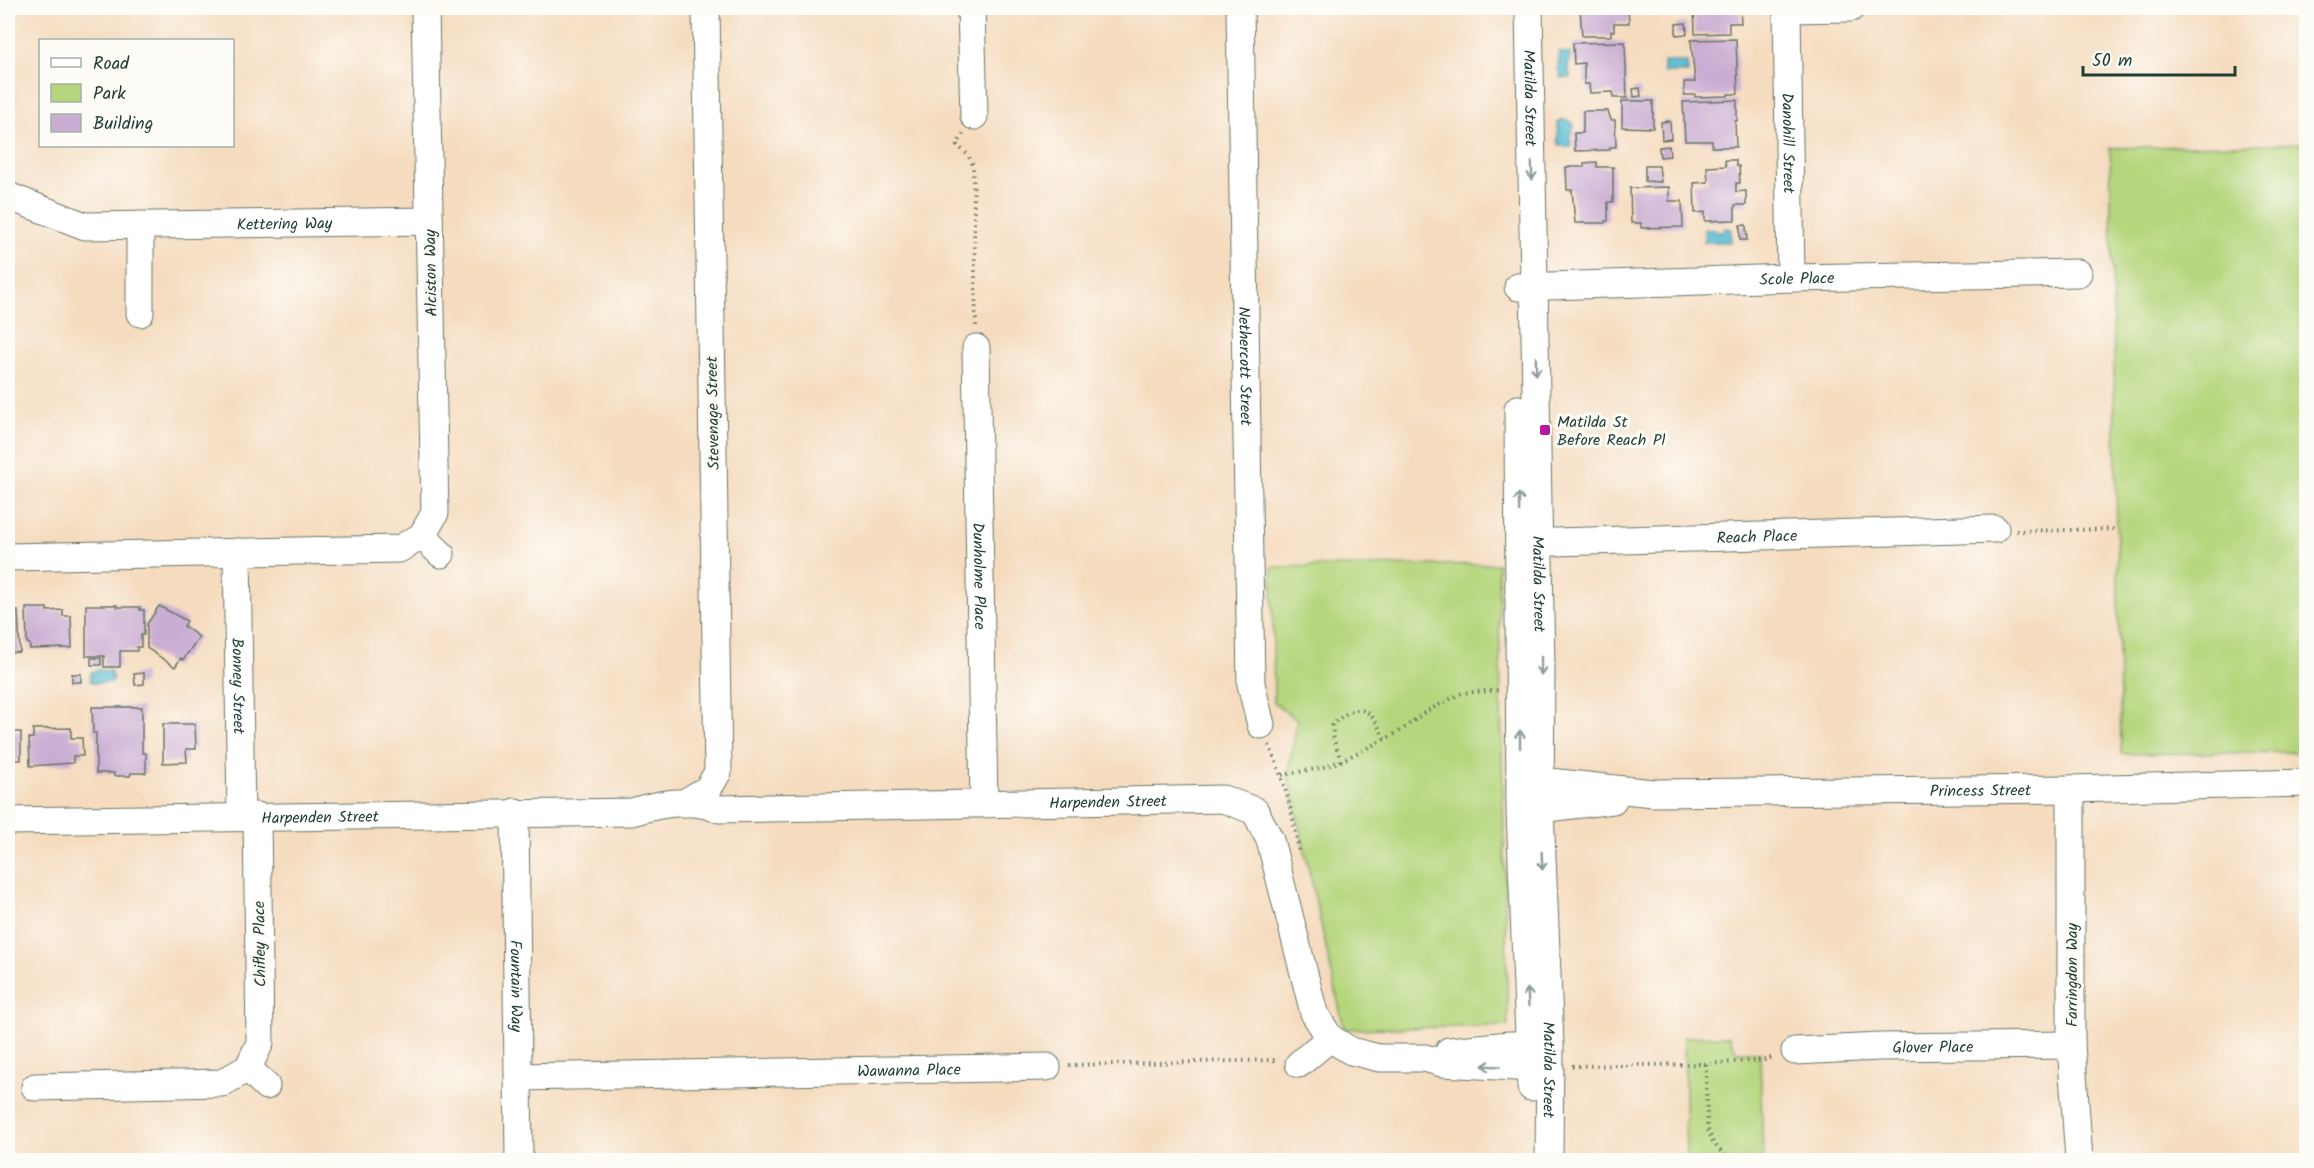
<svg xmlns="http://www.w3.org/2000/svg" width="2314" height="1168" viewBox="0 0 2314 1168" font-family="Kalam,sans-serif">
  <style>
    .green { fill: #b6d67d; stroke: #6a8a58; stroke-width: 1.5 }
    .water { fill: #52bad0; stroke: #387c82; stroke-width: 1.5 }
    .building { fill: #caadd3 }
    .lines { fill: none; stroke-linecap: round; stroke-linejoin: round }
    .minor-casing { stroke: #6a7565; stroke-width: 29 }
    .path { stroke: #6a7565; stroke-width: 4; stroke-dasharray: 1.5 4.5; stroke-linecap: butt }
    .minor { stroke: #fff; stroke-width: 27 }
    .oneway { stroke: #8f9e9a }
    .poi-dot { fill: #b5179e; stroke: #fdfcf7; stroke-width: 2 }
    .labels { text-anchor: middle; stroke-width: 6; stroke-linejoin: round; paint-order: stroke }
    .street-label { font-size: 16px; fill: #1f3d34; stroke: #fdfcf7 }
    .poi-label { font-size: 16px; fill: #1f3d34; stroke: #fdfcf7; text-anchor: start }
  </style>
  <rect width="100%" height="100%" fill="#fdfcf7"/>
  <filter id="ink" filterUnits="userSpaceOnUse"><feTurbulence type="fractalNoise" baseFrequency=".0167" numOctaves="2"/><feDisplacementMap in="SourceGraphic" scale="12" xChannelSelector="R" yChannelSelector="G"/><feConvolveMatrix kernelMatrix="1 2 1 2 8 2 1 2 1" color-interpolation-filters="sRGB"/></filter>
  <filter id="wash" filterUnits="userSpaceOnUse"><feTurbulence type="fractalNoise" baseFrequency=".008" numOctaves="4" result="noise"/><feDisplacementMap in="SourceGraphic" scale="24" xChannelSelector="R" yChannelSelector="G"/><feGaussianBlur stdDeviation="1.35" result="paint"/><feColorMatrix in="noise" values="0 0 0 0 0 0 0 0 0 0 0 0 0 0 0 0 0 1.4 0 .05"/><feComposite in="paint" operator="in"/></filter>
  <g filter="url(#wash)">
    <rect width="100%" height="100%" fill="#f5dcbf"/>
    <path class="green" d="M2306,143V752L2121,754L2110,148Z
      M1498,564L1508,1026L1344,1029L1288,775L1297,720L1274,703L1272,567Z
      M1729,1036L1737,1052H1760L1763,1160H1686L1684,1037Z"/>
    <path class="water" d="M1559,52L1570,54V59L1568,61L1570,78H1561L1558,68Z
      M1664,62H1687L1688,73H1664Z
      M1562,120H1567L1573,123L1574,127L1570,134L1571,147L1560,146L1558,141V123Z
      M1725,228L1731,229V242H1704V229L1722,231Z
      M97,670L110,671L113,679L112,682L94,683L90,681L91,672Z"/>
    <g id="blocks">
      <path class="building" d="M1580,8L1628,9L1629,23H1614V31H1611V36H1582Z
        M1694,8H1740L1741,23H1729V33L1695,34Z
        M1686,23L1687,34L1676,35V24Z
        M1736,39L1738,94H1728V96L1695,97V95H1684V82H1695L1691,40Z
        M1625,42L1627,98H1613V92L1590,93L1589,84H1584V63L1574,64L1573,43Z
        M1640,88L1641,96L1634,97L1633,89Z
        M1737,100V121H1735L1736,147H1712V141H1685L1683,102Z
        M1622,101H1653V128L1622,127Z
        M1583,111H1608L1611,120H1615L1616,147H1610V150L1575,151L1574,133H1583Z
        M1670,121L1671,139L1662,140L1661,122Z
        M1669,146L1670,156L1660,157L1659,147Z
        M1725,160H1736V166H1739L1740,183H1736V192L1746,191V205H1735V220L1705,221V212L1695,213L1694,183L1708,182L1707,167L1726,166Z
        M1597,162V167H1613V202H1608V221H1605V223H1575L1572,190H1567L1566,167H1584V163Z
        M1645,166H1659L1661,182L1645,181Z
        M1669,187V201H1682L1683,227L1641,228V223H1631L1630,188Z
        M1740,225H1746L1747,240H1740Z
        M86,605H117V607H140V610H144V635H141V647H137V651H120V667H104V656H86Z
        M159,606L187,621L184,626L199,637L183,660L181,658L175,667L147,648V624Z
        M26,608H47V611L63,610V616H71L72,648L30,649V644L27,643Z
        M8,611H18L20,652L8,653Z
        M91,658H101V665H91Z
        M144,673V684L135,685L134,674Z
        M72,674H81V682H72Z
        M92,707H142V753H146V773H131L130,776H114V773H96V733H93Z
        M163,724H195L196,749H186L187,762L163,763Z
        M71,728V738H82L83,756H73V763L30,766L29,738H33V729Z
        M8,732H21V760H8Z"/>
    </g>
  </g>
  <g filter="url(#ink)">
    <use href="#blocks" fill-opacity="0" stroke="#6a7565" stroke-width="1.5"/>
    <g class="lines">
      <defs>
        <g id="minor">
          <path d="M971,8L974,116"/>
          <path id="s1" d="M1240,8L1251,684L1261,725"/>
          <path id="s2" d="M1529,8L1541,669L1540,810L1550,1044L1549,1160"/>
          <path id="s3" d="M1787,8L1791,278"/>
          <path d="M1787,9L1851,8"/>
          <path id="s4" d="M8,196L85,226L429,221"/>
          <path d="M140,225V313"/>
          <path id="s5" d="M1518,287L1791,278L2078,273"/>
          <path id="s6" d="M976,348L984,804"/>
          <path d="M1518,409L1520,812L1531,1087"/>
          <path d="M422,536L441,554"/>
          <path id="s7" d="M1521,543L1995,529"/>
          <path id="s8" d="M237,552L241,817"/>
          <path d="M8,557L399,549L422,536L435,513L425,8"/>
          <path id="s9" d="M1522,781H1540L1653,793L2071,789L2306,783"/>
          <path d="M2071,789V1045L2079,1160"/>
          <path d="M684,803L708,789L718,772L706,8"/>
          <path d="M1523,811L1613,800"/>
          <path id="s10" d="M515,812L519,1160"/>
          <path id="s11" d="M8,821L632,812C660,803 692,798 719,809L1223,799L1255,811L1270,840L1314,1013L1330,1038L1351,1051L1379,1058H1425L1442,1063L1550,1069"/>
          <path d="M1449,1051L1509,1045L1548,1044"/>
          <path id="s12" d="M1795,1051L1880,1047L2071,1045"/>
          <path d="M1299,1064L1330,1038"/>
          <path d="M248,1068L266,1086"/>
          <path id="s13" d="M519,1077L1047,1067"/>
          <path d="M35,1087L222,1083L248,1068L260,1043L257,816"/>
        </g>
      </defs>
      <use href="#minor" class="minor-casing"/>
      <path class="path" d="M963,134L957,145L968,155L973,165L976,326
        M2016,531L2117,529
        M1269,745C1284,780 1294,816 1299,853
        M1341,761L1334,740L1332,725C1359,699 1372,708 1384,739
        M1282,775L1321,768L1341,761L1399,732L1425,712L1462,693L1499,690
        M1706,1064L1707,1128L1713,1142L1728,1160
        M1069,1065L1278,1060
        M1572,1066L1706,1064L1764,1060L1774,1057"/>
      <use href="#minor" class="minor"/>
    </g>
    <defs><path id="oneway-shaft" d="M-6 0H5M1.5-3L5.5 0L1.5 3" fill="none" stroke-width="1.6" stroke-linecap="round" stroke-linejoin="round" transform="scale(1.5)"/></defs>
    <g class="oneway">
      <use href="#oneway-shaft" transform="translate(1532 171) rotate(89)"/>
      <use href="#oneway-shaft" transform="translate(1536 366) rotate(89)"/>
      <use href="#oneway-shaft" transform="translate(1519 502) rotate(-91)"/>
      <use href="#oneway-shaft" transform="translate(1541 666) rotate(90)"/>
      <use href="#oneway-shaft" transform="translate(1520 739) rotate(-90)"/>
      <use href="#oneway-shaft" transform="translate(1542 861) rotate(88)"/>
      <use href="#oneway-shaft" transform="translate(1528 997) rotate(-93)"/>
      <use href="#oneway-shaft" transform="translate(1491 1066) rotate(-177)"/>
    </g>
  </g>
  <rect class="poi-dot" x="1539" y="424" width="12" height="12" rx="3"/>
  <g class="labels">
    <g class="street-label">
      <text dy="6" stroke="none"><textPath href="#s2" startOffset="90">Matilda Street</textPath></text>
      <text dy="6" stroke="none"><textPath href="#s3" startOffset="135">Danohill Street</textPath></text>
      <text dy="6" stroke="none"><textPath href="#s4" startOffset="282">Kettering Way</textPath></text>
      <text transform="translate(430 273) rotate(-91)" y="6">Alciston Way</text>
      <text dy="6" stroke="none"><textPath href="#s5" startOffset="279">Scole Place</textPath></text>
      <text dy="6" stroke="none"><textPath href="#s1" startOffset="358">Nethercott Street</textPath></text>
      <text transform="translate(712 413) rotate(-91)" y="6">Stevenage Street</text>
      <text dy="6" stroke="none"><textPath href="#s7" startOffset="236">Reach Place</textPath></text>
      <text dy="6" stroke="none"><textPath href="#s6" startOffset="228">Dunholme Place</textPath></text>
      <text dy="6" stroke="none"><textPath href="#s2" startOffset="576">Matilda Street</textPath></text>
      <text dy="6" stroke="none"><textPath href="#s8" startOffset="134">Bonney Street</textPath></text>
      <text dy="6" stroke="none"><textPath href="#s9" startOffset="459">Princess Street</textPath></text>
      <text dy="6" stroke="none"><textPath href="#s11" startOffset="1102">Harpenden Street</textPath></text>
      <text dy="6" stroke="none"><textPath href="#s11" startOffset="312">Harpenden Street</textPath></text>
      <text transform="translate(259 944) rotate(-91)" y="6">Chifley Place</text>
      <text transform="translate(2071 975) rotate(-90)" y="6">Farringdon Way</text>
      <text dy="6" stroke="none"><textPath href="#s10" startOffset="174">Fountain Way</textPath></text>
      <text dy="6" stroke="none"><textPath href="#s12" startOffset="138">Glover Place</textPath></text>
      <text dy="6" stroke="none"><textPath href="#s13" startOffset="390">Wawanna Place</textPath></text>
      <text dy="6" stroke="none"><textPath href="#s2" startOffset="1062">Matilda Street</textPath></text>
    </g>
    <g class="poi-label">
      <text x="1557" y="427">Matilda St<tspan x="1557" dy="18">Before Reach Pl</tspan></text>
    </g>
  </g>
  <rect width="2314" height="1168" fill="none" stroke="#fdfcf7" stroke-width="30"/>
  <rect x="39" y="39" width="195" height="108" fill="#fdfcf7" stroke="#a4b0a9" stroke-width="1.5"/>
  <rect x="51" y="58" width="30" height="9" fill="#ffffff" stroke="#a4b0a9" stroke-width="1.5"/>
  <text x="93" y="69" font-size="18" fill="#1f3d34">Road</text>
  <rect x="51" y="84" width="30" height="18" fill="#b6d67d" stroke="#a4b0a9" stroke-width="1.5"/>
  <text x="93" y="99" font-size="18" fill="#1f3d34">Park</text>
  <rect x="51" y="114" width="30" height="18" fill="#caadd3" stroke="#a4b0a9" stroke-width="1.5"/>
  <text x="93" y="129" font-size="18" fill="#1f3d34">Building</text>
  <path d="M2083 66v9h152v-9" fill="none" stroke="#1f3d34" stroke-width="3"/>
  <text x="2092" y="66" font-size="18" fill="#1f3d34" stroke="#fdfcf7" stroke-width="4.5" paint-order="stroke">50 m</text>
</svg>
